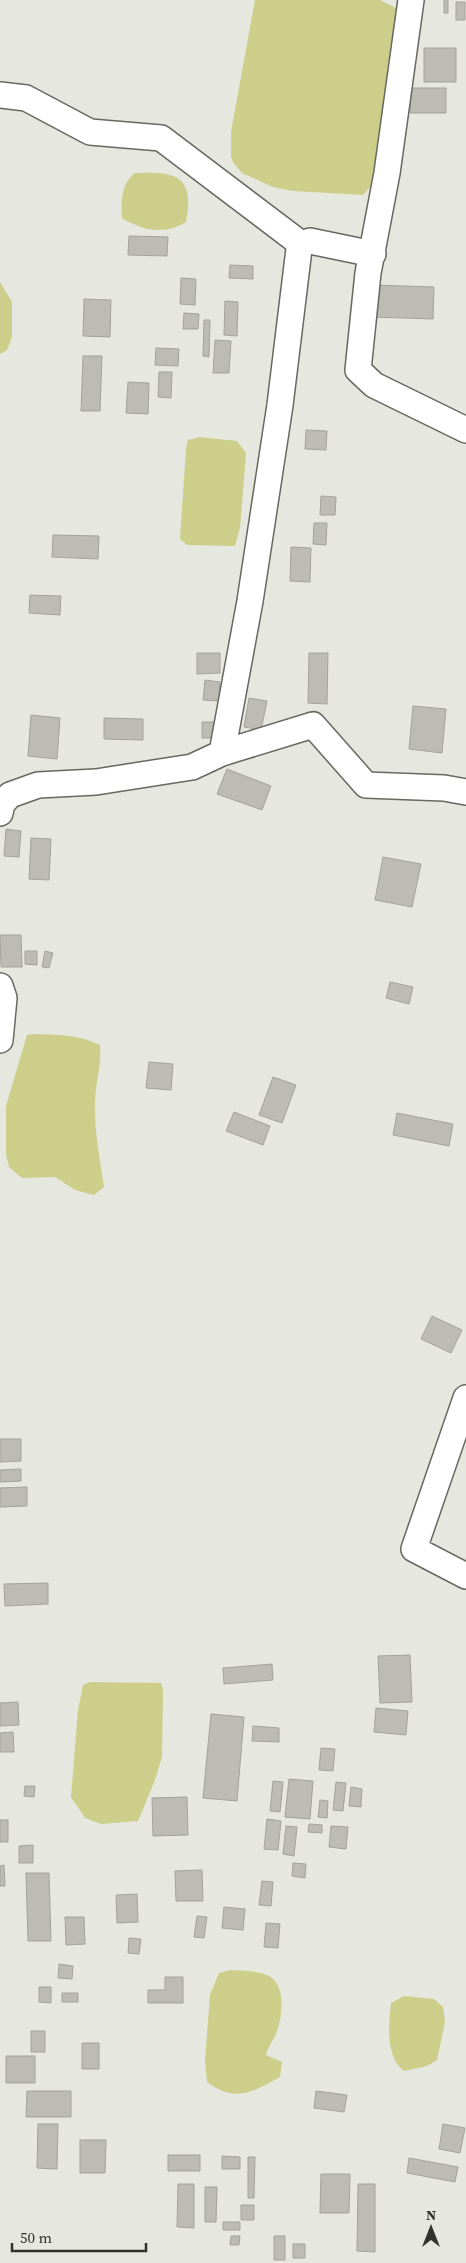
<svg xmlns="http://www.w3.org/2000/svg" width="466" height="2263" viewBox="0 0 466 2263" font-family="'Source Serif 4',serif">
  <style>
    .water { fill: #ccce8a }
    .building { fill: #bcbcb4; stroke: #a3a39b }
    .lines { fill: none; stroke-linecap: round; stroke-linejoin: round }
    .minor-casing { stroke: #686861; stroke-width: 28 }
    .minor { stroke: #fff; stroke-width: 25 }
  </style>
  <rect width="100%" height="100%" fill="#e6e7de"/>
  <path class="water" d="M255,0H380L398,9L374,183L363,195L293,191L273,187L242,173L233,162L231,157V132Z
    M135,173C176,172 195,175 186,222C165,235 143,231 122,218C121,202 121,183 135,173Z
    M0,282L12,302V337L7,350L0,354Z
    M200,437L237,441L246,453L240,528L235,546L187,545L180,539L186,449L188,440Z
    M33,1034C56,1035 78,1034 100,1045C102,1065 95,1083 95,1103C94,1131 100,1159 104,1187L94,1195L75,1190L55,1177L22,1178L9,1167L6,1154V1106L27,1035Z
    M90,1682L161,1683L163,1690L162,1757L155,1780L138,1821L101,1824L85,1818L71,1797L78,1710L83,1685Z
    M230,1970C241,1971 262,1970 272,1978C286,1989 282,2019 276,2034C273,2041 268,2047 266,2055L282,2062L280,2077C253,2092 235,2103 207,2082L205,2061L210,1995L219,1973Z
    M404,1996L434,1999L443,2007L445,2022L437,2060L427,2066L404,2071C385,2057 389,2023 391,2003Z"/>
  <path class="building" d="M444,0H448V13H444Z
    M456,2H465V20H456Z
    M424,48H456V82H424Z
    M410,88H446V113H410Z
    M129,236L168,237L167,256L128,255Z
    M230,265L253,266V279L229,278Z
    M181,278L196,279L195,305L180,304Z
    M374,285L434,287L433,319L373,317Z
    M84,299L111,300L110,337L83,336Z
    M225,301L238,302L237,336L224,335Z
    M184,313L199,314L198,329H183Z
    M204,320H210L209,357L203,356Z
    M215,340L231,341L229,373H213Z
    M156,348L179,349L178,366L155,365Z
    M83,356H102L100,411H81Z
    M159,372H172L171,398L158,397Z
    M128,382L149,383L148,414L126,413Z
    M306,430L327,431L326,450L305,449Z
    M321,496L336,497L335,515H320Z
    M314,523H327L326,545L313,544Z
    M53,535L99,536L98,559L52,557Z
    M291,547L311,548L310,582L290,581Z
    M30,595L61,596L60,615L29,613Z
    M197,653H220V673L197,674Z
    M309,653H328L327,704L308,703Z
    M205,680L220,682L219,701L203,700Z
    M249,698L267,701L261,730L244,727Z
    M413,706L446,709L442,753L409,749Z
    M31,715L60,718L57,759L28,756Z
    M104,718L143,719V740L104,739Z
    M202,722H219V738H202Z
    M227,769L271,786L262,810L217,794Z
    M6,829L21,831L19,857L4,856Z
    M31,838L51,839L49,880L29,879Z
    M383,857L421,864L412,907L375,900Z
    M0,935H21L22,967H1Z
    M25,951H37V965L25,964Z
    M45,951L53,953L49,968L42,967Z
    M390,982L413,987L409,1004L386,998Z
    M149,1062L173,1064L171,1090L146,1088Z
    M273,1077L296,1085L282,1123L259,1115Z
    M234,1112L270,1126L263,1145L226,1131Z
    M397,1113L453,1124L449,1146L393,1135Z
    M432,1316L462,1330L451,1353L421,1339Z
    M0,1439H21V1461L0,1462Z
    M21,1469V1481L0,1482V1470Z
    M27,1487V1506L0,1507V1488Z
    M48,1583V1604L5,1606L4,1584Z
    M410,1655L412,1702L380,1703L378,1656Z
    M272,1664L273,1680L224,1684L223,1668Z
    M18,1702L19,1725L0,1726V1703Z
    M376,1708L408,1711L406,1735L374,1732Z
    M211,1714L244,1717L237,1801L203,1798Z
    M253,1726L279,1728V1742L252,1741Z
    M13,1732L14,1752H0V1733Z
    M321,1748L335,1749L333,1771L319,1770Z
    M289,1779L313,1781L310,1819L285,1817Z
    M273,1781L283,1782L280,1812L270,1811Z
    M336,1782L346,1783L343,1811L333,1810Z
    M25,1786H35L34,1797L24,1796Z
    M351,1787L362,1789L361,1807L349,1806Z
    M187,1797L188,1835L153,1836L152,1798Z
    M320,1800L328,1801L327,1818L318,1817Z
    M267,1819L281,1821L278,1850L264,1849Z
    M0,1820H8V1842H0Z
    M309,1824L322,1825V1833L308,1832Z
    M286,1826L297,1827L294,1856L283,1854Z
    M331,1826L348,1827L346,1849L329,1847Z
    M33,1845V1863H19V1846Z
    M293,1863L306,1864L305,1878L292,1876Z
    M4,1865L5,1886H0V1866Z
    M202,1870L203,1901H176L175,1871Z
    M26,1873H49L51,1941H28Z
    M262,1881L273,1882L271,1906L259,1905Z
    M137,1894L138,1922L117,1923L116,1895Z
    M224,1907L245,1909L243,1930L222,1928Z
    M197,1916L207,1917L204,1938L194,1937Z
    M65,1917H84L85,1944L66,1945Z
    M266,1923L280,1924L278,1948L264,1947Z
    M129,1938L141,1939L139,1954L128,1953Z
    M59,1964L73,1966L72,1979L58,1978Z
    M165,1977H183V2003H148V1990H165Z
    M39,1987H51V2003L39,2002Z
    M62,1993H78V2002H62Z
    M31,2031H45V2052H31Z
    M82,2043H99V2069H82Z
    M6,2056H35V2083H6Z
    M27,2091H71V2117H26Z
    M316,2091L347,2095L344,2112L314,2108Z
    M38,2124H58L57,2169L37,2168Z
    M443,2124L465,2128L460,2153L439,2149Z
    M80,2140H106L105,2173H80Z
    M168,2155H200V2171H168Z
    M222,2156L240,2157V2169H222Z
    M248,2157H255L254,2198H248Z
    M409,2158L458,2167L455,2182L407,2173Z
    M321,2174H350L349,2213H320Z
    M178,2184H194V2228L177,2227Z
    M358,2184H375V2252L357,2251Z
    M205,2187H217L216,2222H205Z
    M241,2205H254V2220H241Z
    M223,2222H240V2230H223Z
    M231,2236H240L239,2245H230Z
    M274,2236H285V2260H274Z
    M293,2244H305V2258H293Z"/>
  <g class="lines">
    <defs>
      <path id="minor" d="M411,0L387,173L368,273L358,370L374,385L466,430
        M0,95L26,98L90,132L161,138L301,244
        M222,753L313,725L366,785L444,788L466,792
        M0,813L2,804L10,795L38,785L96,782L192,767L222,753L250,601L280,405L299,249L301,244L310,241L373,254
        M0,986L4,998L0,1040
        M466,1398L414,1549L466,1576"/>
    </defs>
    <use href="#minor" class="minor-casing"/>
    <use href="#minor" class="minor"/>
  </g>
  <g transform="translate(431 2228)" stroke="#e6e7de" stroke-width="4" paint-order="stroke">
  <path d="M0-4L9 19L0 12L-9 19Z" fill="#31312e"/>
  <text y="-8" font-size="14" font-weight="bold" text-anchor="middle" fill="#31312e">N</text>
  </g>
  <path d="M12 2243v8h134v-8" fill="none" stroke="#31312e" stroke-width="2.5"/>
  <text x="20" y="2243" font-size="15" fill="#31312e" stroke="#e6e7de" stroke-width="4" paint-order="stroke">50 m</text>
</svg>
